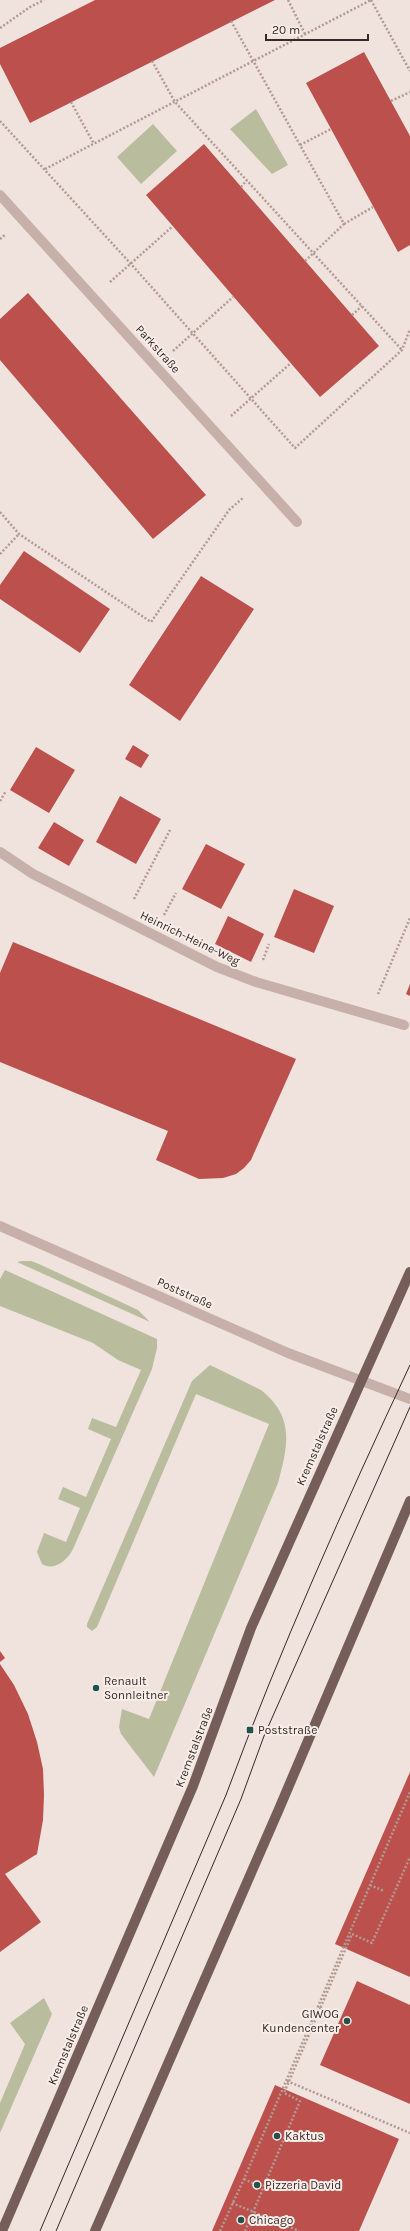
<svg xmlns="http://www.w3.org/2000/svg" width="410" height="2231" viewBox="0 0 410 2231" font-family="Karla,sans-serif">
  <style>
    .green { fill: #b9bd9d }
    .building { fill: #bc504d }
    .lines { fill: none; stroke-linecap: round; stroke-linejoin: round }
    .path { stroke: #b29a93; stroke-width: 2.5; stroke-dasharray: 2 2; stroke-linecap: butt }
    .minor { stroke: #c7b0a9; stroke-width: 10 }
    .tertiary { stroke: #c7b0a9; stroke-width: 10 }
    .primary { stroke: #755d5a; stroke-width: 10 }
    .tram { stroke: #342928; stroke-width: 1 }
    .poi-dot { fill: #21524b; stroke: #f8ede8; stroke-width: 1.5 }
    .labels { text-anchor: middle; stroke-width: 4; stroke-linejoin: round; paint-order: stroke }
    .street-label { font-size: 12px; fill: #342928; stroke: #f8ede8 }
    .poi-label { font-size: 12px; fill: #342928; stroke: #f8ede8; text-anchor: start }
  </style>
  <rect width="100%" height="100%" fill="#f0e2dc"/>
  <path class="green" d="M256,109L288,165L272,174L230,129Z
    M153,124L177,151L141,184L117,157Z
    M22,1261H31L39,1264L138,1310L150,1322L17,1262Z
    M5,1270L157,1339V1348L152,1369L73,1549C68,1559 55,1572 42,1564L37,1552L44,1533L66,1542L80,1508L58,1499L63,1487L86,1497L111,1439L88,1429L92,1418L116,1427L141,1370L118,1360L93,1343L0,1306V1279Z
    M210,1365L261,1390C295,1417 288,1446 278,1483L154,1777L121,1734L119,1727L122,1709L149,1719L269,1424L196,1394L97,1627L92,1631L87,1627V1624L192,1381Z
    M44,1998L52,2014L0,2133V2103L25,2044L10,2023Z"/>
  <path class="building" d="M95,0H275L30,123L0,64V48Z
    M364,52L410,136V245L398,252L306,83Z
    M204,144L379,346L320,397L146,195Z
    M28,293L206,495L153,539L0,360V319Z
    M24,551L110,609L80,653L0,599V585Z
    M201,576L254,609L180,721L129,685Z
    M133,745L149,755L141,768L125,759Z
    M36,747L75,770L49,813L10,790Z
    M120,796L161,819L136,864L96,842Z
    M54,822L84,840L69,866L38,848Z
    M206,844L245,864L221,909L182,889Z
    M294,889L334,906L314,953L274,937Z
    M228,916L264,934L251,962L215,944Z
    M13,942L296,1059L251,1160L244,1168L236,1174L223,1178L199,1179L156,1160L168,1131L0,1062V973Z
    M410,984V996L406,994Z
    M0,1651L5,1658L0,1662Z
    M0,1664L14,1685L28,1714L37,1742L43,1769L44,1795L43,1820L37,1854L5,1874L41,1922L0,1952Z
    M410,1772V1977L335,1944Z
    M357,1981L410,2005V2104L320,2065Z
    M275,2085L399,2139L359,2231H212Z"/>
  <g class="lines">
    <path class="path" d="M288,0L305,34
      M371,0L410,71
      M231,21L344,224L305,261
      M0,28L30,7L44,0
      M152,61L175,102L402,350
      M391,101L410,92
      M71,102L94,144
      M0,121L131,264L295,448L402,350L410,329
      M300,145L331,129
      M45,169L371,0
      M241,187L247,180
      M344,224L373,207
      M0,239L6,234
      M110,282L173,226
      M352,315L362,306
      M173,351L233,297
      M231,416L291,363
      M0,512L19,534L151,622L229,510L244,497
      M0,554L19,534
      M0,801L6,791
      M134,899L170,830
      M164,915L176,893
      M263,960L269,944
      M378,994L410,918
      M370,1885L384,1891
      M319,2008L341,2018
      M287,2081L410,2133
      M244,2179L257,2185
      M232,2203L299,2231
      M220,2231L244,2179L410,1792
      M245,2231L300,2101L284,2093L352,1934L372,1943L410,1857"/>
    <path class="minor" d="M0,195L297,522
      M0,852L33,874L217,967L256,982L404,1025"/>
    <path class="tertiary" d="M0,1226L288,1353L410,1399"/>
    <path class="primary" d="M2,2231L193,1786L251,1628L410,1272
      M95,2231L279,1809L410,1501"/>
    <path class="tram" d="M40,2231L226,1795C280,1649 344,1506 410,1365
      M56,2231L241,1799L264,1736L410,1407"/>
  </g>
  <g class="poi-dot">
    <circle cx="96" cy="1688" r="4"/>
    <rect x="246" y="1726" width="8" height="8" rx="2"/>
    <circle cx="347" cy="2021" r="4"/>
    <circle cx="277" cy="2136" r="4"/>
    <circle cx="257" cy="2185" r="4"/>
    <circle cx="241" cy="2220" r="4"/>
  </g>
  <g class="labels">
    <g class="street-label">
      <text transform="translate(158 349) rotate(48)" y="4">Parkstraße</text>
      <text transform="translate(190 938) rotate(26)" y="4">Heinrich-Heine-Weg</text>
      <text transform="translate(185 1293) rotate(24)" y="4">Poststraße</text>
      <text transform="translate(317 1446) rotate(-66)" y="4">Kremstalstraße</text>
      <text transform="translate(194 1747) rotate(-69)" y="4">Kremstalstraße</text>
      <text transform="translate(68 2045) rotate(-67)" y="4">Kremstalstraße</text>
    </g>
    <g class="poi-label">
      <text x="104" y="1685">Renault<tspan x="104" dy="14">Sonnleitner</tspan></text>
      <text x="258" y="1734">Poststraße</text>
      <text x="339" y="2018" text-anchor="end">GIWOG<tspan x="339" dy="14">Kundencenter</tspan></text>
      <text x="285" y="2140">Kaktus</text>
      <text x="265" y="2189">Pizzeria David</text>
      <text x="249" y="2224">Chicago</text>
    </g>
  </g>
  <path d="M266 34v6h102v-6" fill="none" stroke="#342928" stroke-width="2"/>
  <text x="272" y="34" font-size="12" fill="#342928" stroke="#f8ede8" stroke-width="3" paint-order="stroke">20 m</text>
</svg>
